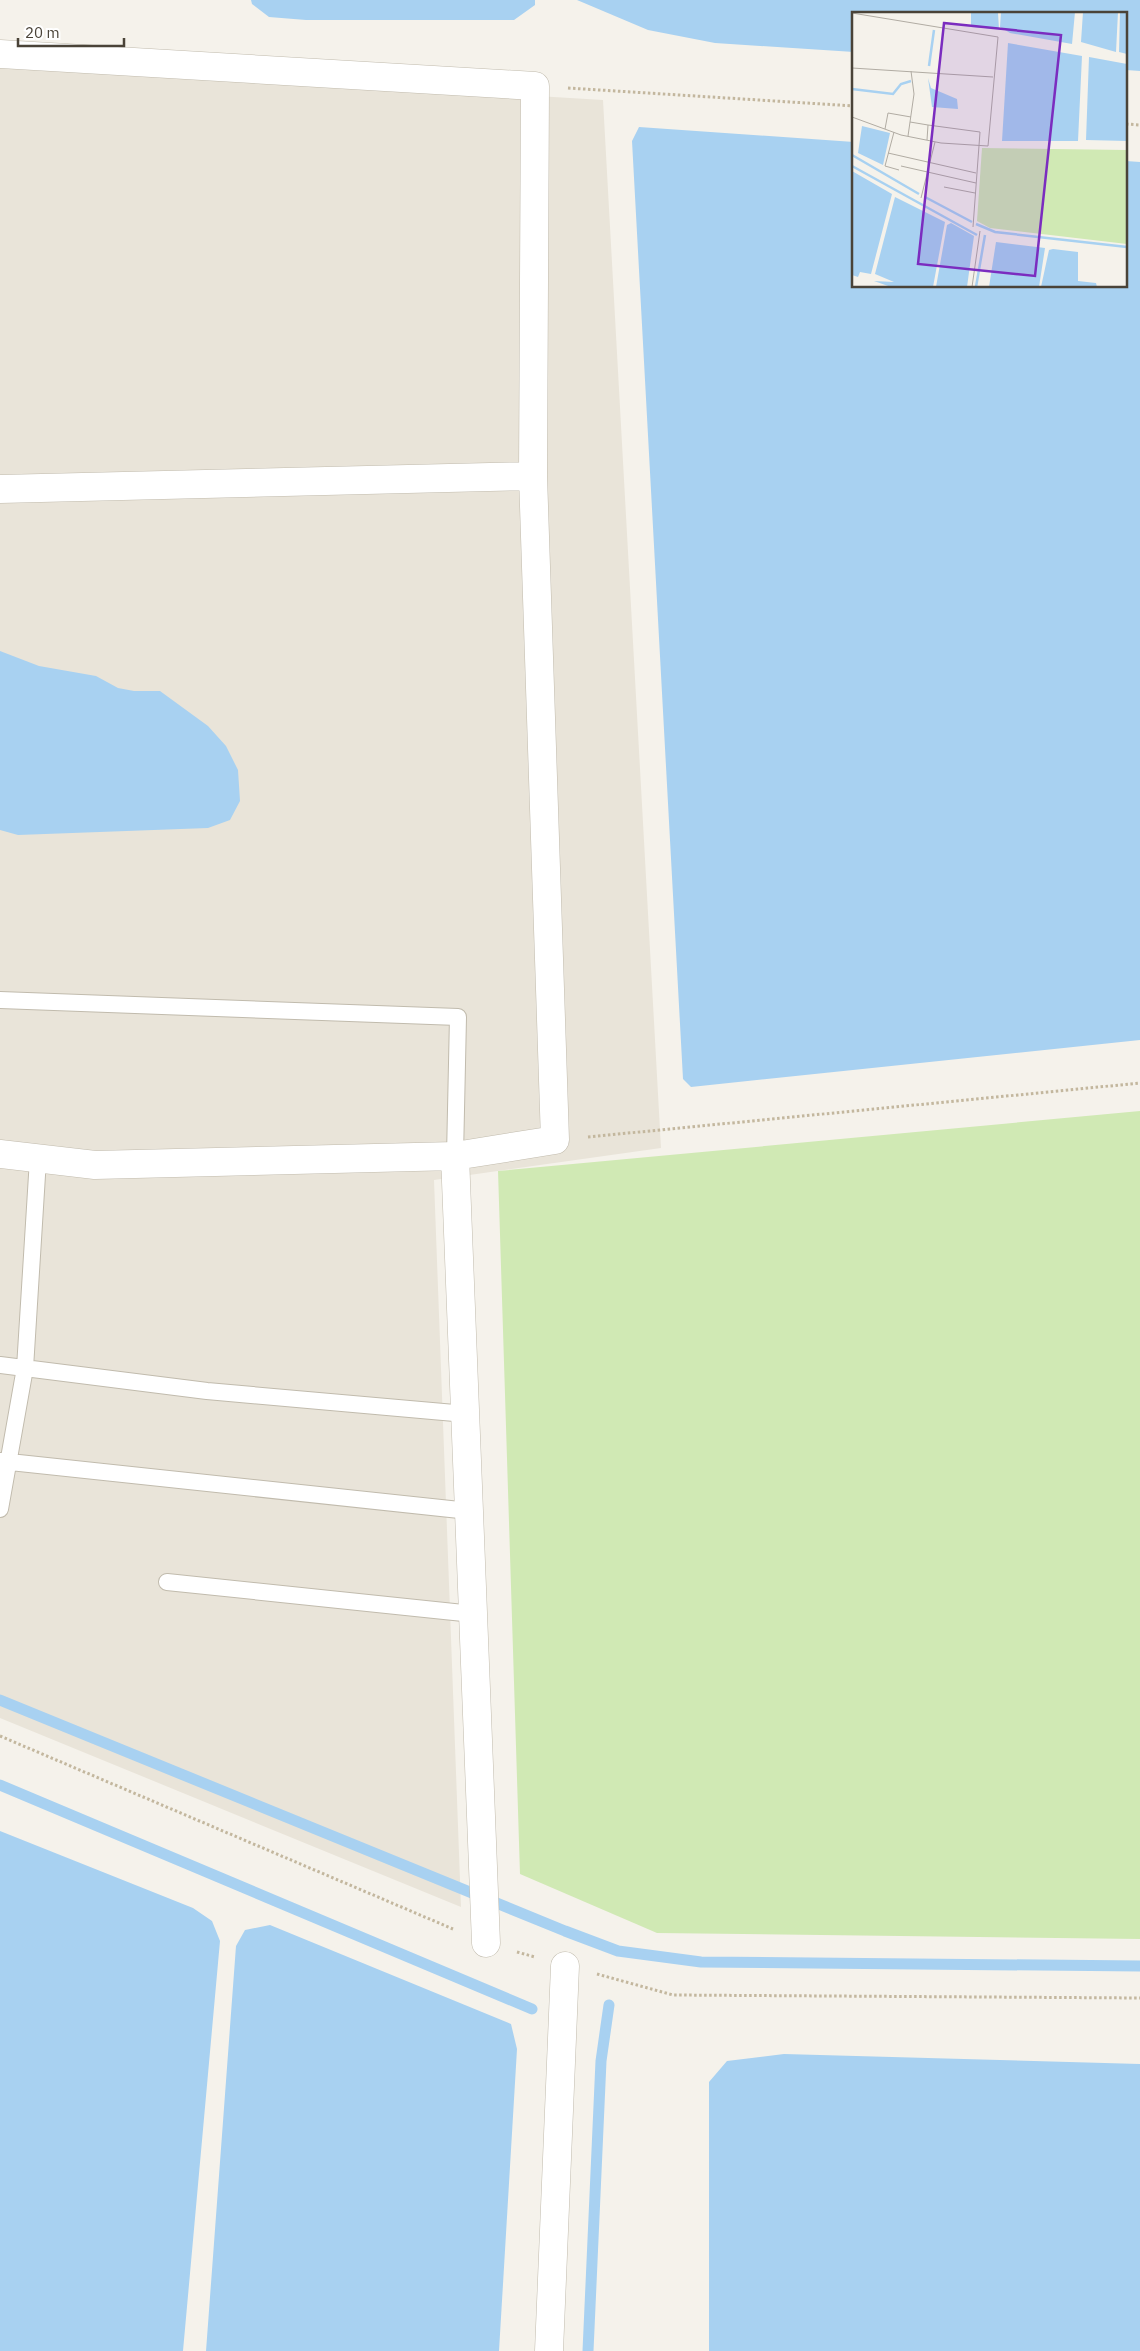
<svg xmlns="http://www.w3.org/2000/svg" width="1140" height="2351" viewBox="0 0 1140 2351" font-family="'IBM Plex Sans',sans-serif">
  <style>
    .residential { fill: #e9e4d9 }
    .green { fill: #d0e9b4 }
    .water { fill: #a8d1f1 }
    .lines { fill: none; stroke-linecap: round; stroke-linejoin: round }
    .stream { stroke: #a8d1f1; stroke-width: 11 }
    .service-casing { stroke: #c1bbad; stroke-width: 18 }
    .minor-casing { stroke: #c1bbad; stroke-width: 29 }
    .path { stroke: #c3b79e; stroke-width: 3; stroke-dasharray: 2.5 2.5; stroke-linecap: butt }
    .service { stroke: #fff; stroke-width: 16 }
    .minor { stroke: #fff; stroke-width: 28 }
    .inset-river { fill: none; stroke: #a8d1f1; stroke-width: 2.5 }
    .inset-road { fill: none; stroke: #b1aca3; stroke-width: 1 }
    .view { fill: #7b2cbf; fill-opacity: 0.15; stroke: #7b2cbf; stroke-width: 2.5 }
    .inset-edge { fill: none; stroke: #4a4338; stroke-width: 2.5 }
  </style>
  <rect width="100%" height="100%" fill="#f5f2eb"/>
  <path class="residential" d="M0,64L603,100L661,1148L434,1180L461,1907L0,1718Z"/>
  <path class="green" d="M1140,1111V1939L657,1933L520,1874L498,1171Z"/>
  <path class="water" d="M251,0H535V5L514,20H306L269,17L252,4Z
    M577,0H1140V71L1126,70V14H854V52L715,43L648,30Z
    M639,127L854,142V286H1126V161L1140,162V1040L691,1087L683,1079L632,141Z
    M0,651L39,666L96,676L118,688L134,691H160L208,726L226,746L238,770L240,801L230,820L208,828L18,835L0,830Z
    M0,1831L193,1908L212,1921L220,1941L183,2351H0Z
    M270,1925L511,2024L517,2049L499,2351H206L236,1946L245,1930Z
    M784,2054L1140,2064V2351H709V2082L727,2061Z"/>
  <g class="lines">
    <path class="stream" d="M0,1700L565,1931L618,1951L701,1962L1140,1966
      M0,1785L532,2009
      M588,2351L601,2061L609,2005"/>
    <defs>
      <path id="service" d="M0,1000L458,1017L455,1156
        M0,1365L207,1391L466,1414
        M0,1461L469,1511
        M0,1509L25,1368L38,1159
        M167,1582L473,1614"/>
      <path id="minor" d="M0,54L535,86L533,476L555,1140L455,1156L95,1165L0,1154
        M0,489L533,476
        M455,1156L486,1943
        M549,2351L565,1966"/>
    </defs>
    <use href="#service" class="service-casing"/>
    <use href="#minor" class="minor-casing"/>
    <path class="path" d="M568,88L854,106
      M1126,124L1140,125
      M588,1137L1140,1083
      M0,1736L453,1929
      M517,1952L535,1957
      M597,1974L673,1995L1140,1998"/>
    <use href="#service" class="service"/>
    <use href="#minor" class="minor"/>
  </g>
  <g transform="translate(852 12)">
    <rect width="275" height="275" fill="#f5f2eb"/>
    <path d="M130,136L275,138V232L138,216L125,209Z" fill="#d0e9b4"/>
    <path d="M119,0L146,1L147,17L119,15ZM149,0H223L220,32L158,21L148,15ZM231,0H266L264,40L229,30ZM268,0H275V42L267,40ZM156,31L230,44L226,129H150ZM237,45L275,52V129L234,128ZM76,66L79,76L105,87L106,97L80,95ZM10,114L38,121L31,153L6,141ZM0,159L40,182L19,262L8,260L6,265L0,263ZM43,185L93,210L81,275H39L22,269L42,270L23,262ZM99,211L122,224L115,275H84L95,213ZM144,230L193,236L187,275H137ZM201,237L226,240V269L244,271L245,275H189L197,238Z" fill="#a8d1f1"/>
    <path class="inset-river" d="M77,54L82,18M0,77L41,82L49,72L59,69M0,143L67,182M0,154L125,223M73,185L120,210M124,212L143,220L275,235M124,275L133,223"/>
    <path class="inset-road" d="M0,1L146,25L136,134L89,131L49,123L0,105M0,56L141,65M58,110L76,113L75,128M76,113L128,120L121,215M33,117L36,101L59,105M42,120L33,154L47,158M56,124L62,82L59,59M36,141L124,161M49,154L124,171M92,175L123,181M69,186L83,130M120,275L128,219"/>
    <path class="view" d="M92,11L209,23L183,264L66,252Z"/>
    <rect width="275" height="275" class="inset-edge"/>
  </g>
  <path d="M18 38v8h106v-8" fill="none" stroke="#4a4338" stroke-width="2.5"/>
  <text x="25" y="38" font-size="15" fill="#4a4338" stroke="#ffffff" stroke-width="4" paint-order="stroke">20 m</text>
</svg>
